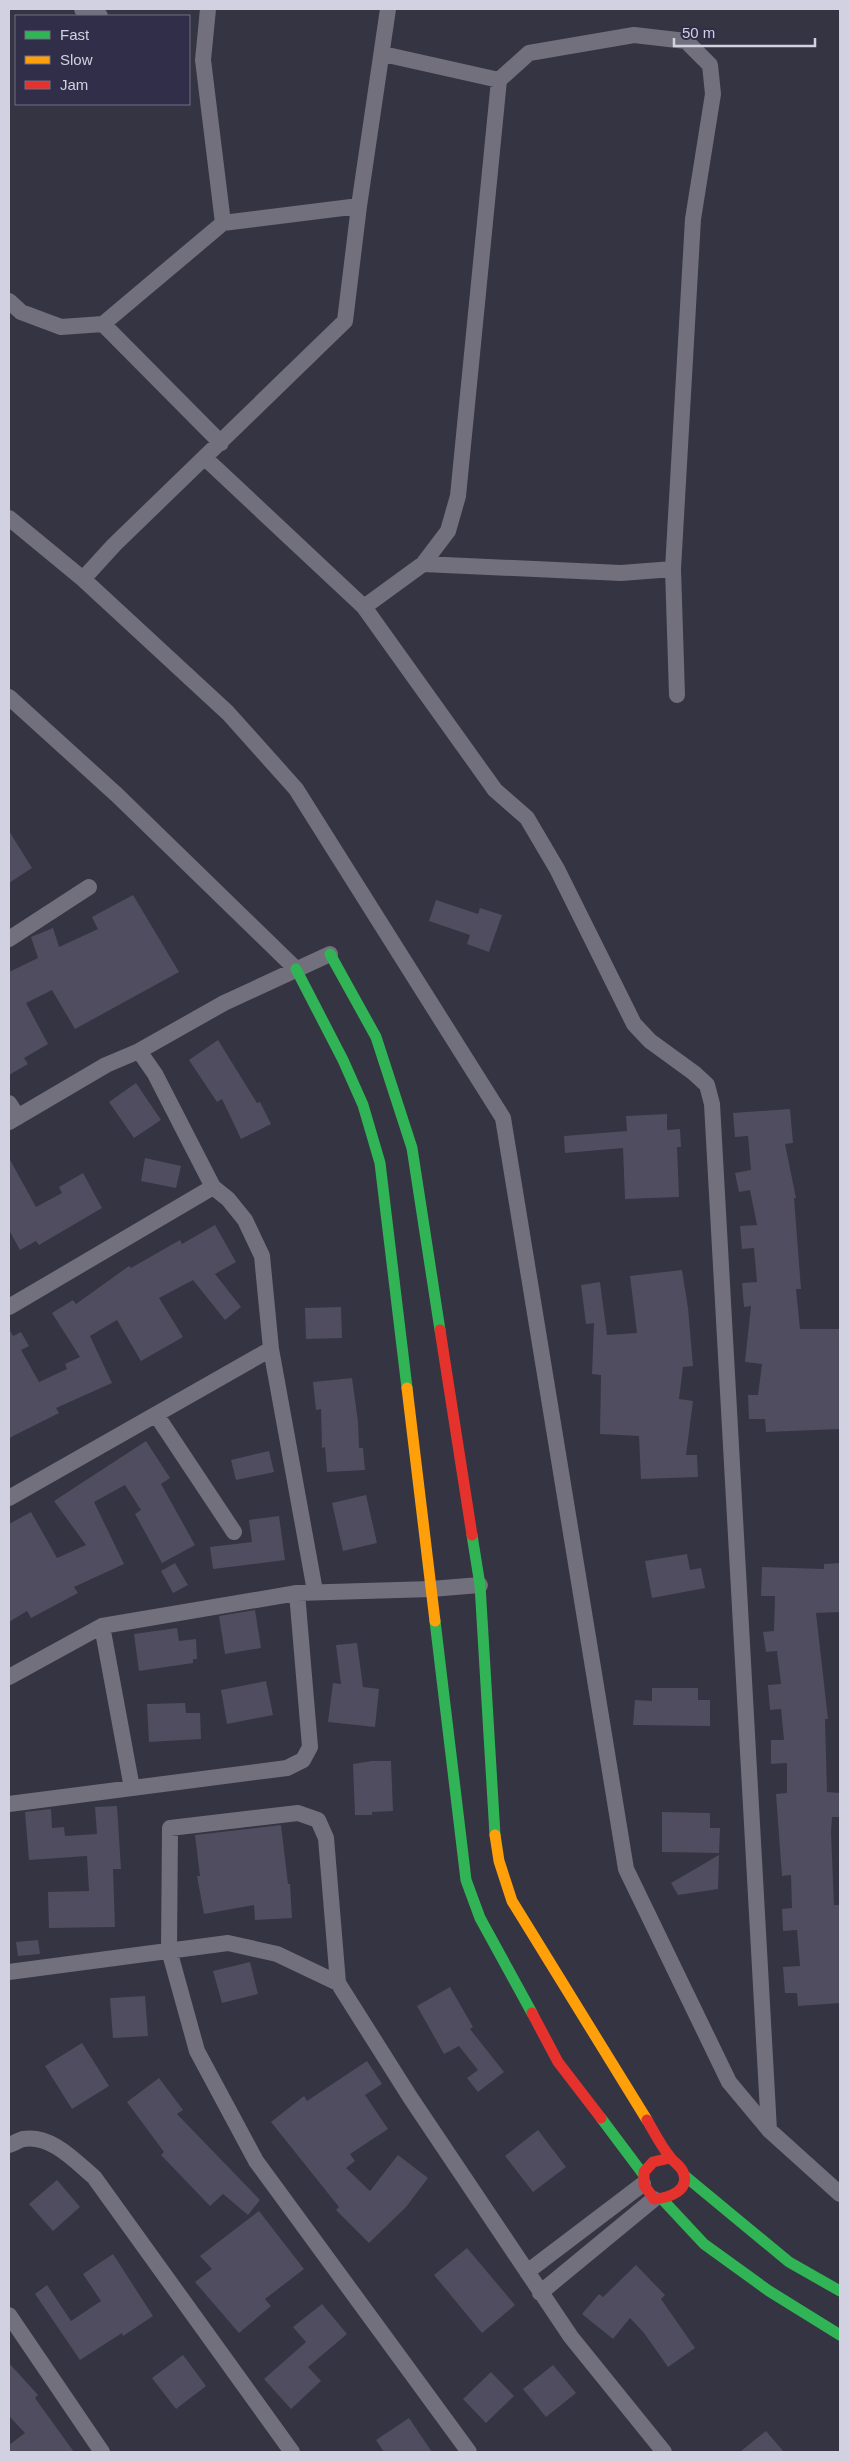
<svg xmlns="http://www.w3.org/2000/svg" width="849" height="2461" viewBox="0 0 849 2461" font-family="Arial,sans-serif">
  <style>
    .building { fill: #4f4d5f }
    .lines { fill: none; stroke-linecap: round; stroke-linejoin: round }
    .street { stroke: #71707c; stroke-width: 16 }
    .fast { stroke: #30b455; stroke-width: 11 }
    .slow { stroke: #ff9f0a; stroke-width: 11 }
    .jam { stroke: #e5322d; stroke-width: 11 }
  </style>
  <rect width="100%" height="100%" fill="#353442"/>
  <path class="building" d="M9,831L32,868L9,883Z
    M133,895L179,972L75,1029L52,990L26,1003L48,1044L24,1058L28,1064L9,1075V972L38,958L31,937L53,928L59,947L98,929L92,917Z
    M436,900L478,914L480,908L502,915L489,952L467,944L470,935L429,921Z
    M218,1040L257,1103L260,1102L271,1124L241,1139L222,1099L217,1102L189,1060Z
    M136,1083L161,1120L134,1138L109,1102Z
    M790,1109L793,1143L785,1144L796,1198H794L801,1289H796L800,1329H840V1429L766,1432L765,1419H749L748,1395H758L762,1364L745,1362L751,1306L744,1307L742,1283L757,1282L754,1248L742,1249L740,1226L757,1225L750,1190L739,1192L735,1173L751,1170L748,1136L735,1137L733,1113Z
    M667,1114V1130L680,1129L681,1147H677L679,1197L625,1199L623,1148L565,1153L564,1136L627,1131L626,1116Z
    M9,1158L36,1207L62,1193L59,1187L83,1173L102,1208L39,1245L36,1241L20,1250L9,1230Z
    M145,1158L181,1166L176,1188L141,1181Z
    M215,1225L236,1262L215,1274L241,1307L225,1320L193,1280L159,1298L183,1337L141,1361L117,1320L90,1336L112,1383L56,1408L59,1413L9,1438V1329L13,1336L21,1332L29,1346L21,1350L39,1382L67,1369L65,1364L80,1357L52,1313L73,1300L76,1304L129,1266L131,1268L180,1240L182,1244Z
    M682,1270L688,1308L693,1366L683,1367L679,1399L693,1401L686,1455H697L698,1477L641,1479L639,1436L600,1434L601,1375L592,1374L594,1323L586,1324L581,1285L600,1282L607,1335L637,1333L630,1276Z
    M341,1307L342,1338L306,1339L305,1308Z
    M352,1378L358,1422L359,1448H363L365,1470L327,1472L325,1447L322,1448L321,1409L316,1410L313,1382Z
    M146,1441L170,1478L161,1484L195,1545L162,1563L135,1514L141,1510L125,1485L94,1502L124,1564L74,1587L78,1593L31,1618L27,1611L9,1622V1524L31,1512L57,1558L86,1545L54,1501Z
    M269,1451L274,1472L236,1480L231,1460Z
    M366,1495L377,1543L343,1551L332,1503Z
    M279,1516L285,1560L213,1569L210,1547L252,1542L249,1520Z
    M687,1554L690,1570L701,1568L705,1588L652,1598L645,1561Z
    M175,1563L188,1585L173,1593L161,1571Z
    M840,1563V1612L816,1613L828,1719H825L827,1792L840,1793V1817H832L831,1832L834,1905H839L840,1923V2003L798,2006L797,1993H785L783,1967L800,1966L797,1930L783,1931L782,1909L792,1908L791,1875L782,1876L776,1794L787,1793V1763L771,1764V1740H784L781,1709L770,1710L768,1685L781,1684L777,1651L766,1652L763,1632L774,1631L775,1596H761L762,1567L824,1569V1564Z
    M255,1610L261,1648L225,1654L219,1616Z
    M177,1628L179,1641L196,1639L197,1659H193V1663L139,1671L134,1634Z
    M357,1643L363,1687L379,1689L375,1727L328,1722L333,1683L341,1684L336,1645Z
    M266,1681L273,1715L227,1724L221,1690Z
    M652,1688H698V1700H710V1726L633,1725L635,1700L652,1701Z
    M185,1703L186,1713H200L201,1739L149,1742L147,1704Z
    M372,1761H391L393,1811L372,1812V1815H355L353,1764Z
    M117,1806L121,1869H113L115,1927L49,1928L48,1892L89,1891L87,1856L29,1860L25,1812L51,1809L52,1828L64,1827L65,1836L97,1834L95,1807Z
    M662,1812L710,1813V1828H720L719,1853L662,1852Z
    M281,1825L288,1884H290L292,1918L255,1920L254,1905L204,1914L197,1876H200L195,1835Z
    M719,1855L718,1889L678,1895L671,1883Z
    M38,1940L40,1954L18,1956L16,1942Z
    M250,1962L258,1994L222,2003L213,1971Z
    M450,1987L473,2027L470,2029L504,2072L478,2092L467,2078L478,2070L459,2046L444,2054L417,2006Z
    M145,1996L148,2036L113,2038L110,1998Z
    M82,2043L109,2086L72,2109L45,2066Z
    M367,2061L382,2084L365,2095L388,2129L350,2154L355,2161L346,2168L370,2191L398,2155L428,2178L406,2207L369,2243L336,2210L339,2207L271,2122L304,2096L307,2101Z
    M159,2078L183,2110L177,2114L260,2200L248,2215L223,2194L210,2206L161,2155L164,2152L127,2102Z
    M538,2130L566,2167L533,2192L505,2156Z
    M57,2180L80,2207L53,2231L29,2204Z
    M259,2211L304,2269L265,2299L271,2306L239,2333L195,2282L212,2269L200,2256Z
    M467,2248L515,2305L482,2333L434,2275Z
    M113,2254L153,2316L123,2336L122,2333L80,2360L35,2294L47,2285L71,2321L101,2301L83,2274Z
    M636,2265L665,2295L661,2299L695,2348L668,2367L644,2333L630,2318L613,2339L582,2314L599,2294L603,2297Z
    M322,2304L347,2334L308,2367L321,2381L291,2409L264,2379L306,2342L293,2327Z
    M183,2355L206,2386L176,2409L152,2378Z
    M9,2363L38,2395L35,2398L74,2452H9V2445L25,2433L9,2416Z
    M553,2365L576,2393L546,2417L523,2389Z
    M491,2372L514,2396L486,2423L463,2399Z
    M409,2418L432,2452H384L376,2440Z
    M766,2431L784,2452H740Z"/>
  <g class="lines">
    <path class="street" d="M82,9L88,14L100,16
      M208,9L203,60L223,223
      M9,301L21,312L61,327L103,324
      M221,443L103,324L223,223L359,206L388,9
      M205,458L364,607L423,564L621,573L673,569L693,219L713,94L710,65L686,41L634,35L529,53L499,80L383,54
      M9,518L83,579L228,713L296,789L503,1118L626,1869L729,2082L769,2130L840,2194
      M423,564L448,531L458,496L499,80
      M673,569L677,695
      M83,579L114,545L345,321L359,206
      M364,607L495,790L527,818L557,869L634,1024L650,1041L694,1073L707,1085L712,1104L769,2130
      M9,697L117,795L296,969
      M9,939L89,887
      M139,1051L224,1003L330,954
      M9,1103L18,1117
      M9,1122L106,1065L139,1051L155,1074L213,1187L228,1199L245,1220L262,1256L271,1349
      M9,1307L213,1187
      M157,1416L234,1532
      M9,1498L271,1349L315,1591
      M102,1626L132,1788
      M9,1677L102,1626L297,1593
      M9,1804L287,1768L303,1760L310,1747L297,1593L431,1589L480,1585
      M9,1972L228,1943L277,1954L338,1983
      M9,2145C13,2144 19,2140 23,2139C51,2134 75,2161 94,2177L292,2452
      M527,2272L643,2184
      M540,2293L654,2199
      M9,2315L102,2452
      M469,2452L256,2161L197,2051L169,1950L170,1828L298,1813L318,1820L326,1838L338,1983L410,2097L571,2337L664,2452"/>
    <path class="fast" d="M330,954L376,1037L412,1148L440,1330
      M296,969L343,1060L363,1105L380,1163L407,1388
      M472,1535L480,1585L495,1835
      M435,1621L466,1880L480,1918L532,2013
      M601,2118L643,2174
      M685,2176L789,2262L840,2291
      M662,2199L704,2244L769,2291L840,2335"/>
    <path class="slow" d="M407,1388L435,1621
      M495,1835L499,1861L512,1901L647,2120"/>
    <path class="jam" d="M440,1330L472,1535
      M532,2013L558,2062L601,2118
      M647,2120C654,2132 661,2146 670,2157C674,2163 680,2165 683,2172C691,2191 668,2198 654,2199L644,2185V2172L653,2162L670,2158"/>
  </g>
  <rect width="849" height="2461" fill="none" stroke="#d2d1e2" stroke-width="20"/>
  <rect x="15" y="15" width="175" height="90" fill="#302e48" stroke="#716f86"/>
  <rect x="25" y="31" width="25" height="8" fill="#30b455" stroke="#716f86"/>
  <text x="60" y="40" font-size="15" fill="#d2d1e2">Fast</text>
  <rect x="25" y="56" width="25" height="8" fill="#ff9f0a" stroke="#716f86"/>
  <text x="60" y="65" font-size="15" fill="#d2d1e2">Slow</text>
  <rect x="25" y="81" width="25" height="8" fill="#e5322d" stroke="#716f86"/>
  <text x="60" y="90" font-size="15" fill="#d2d1e2">Jam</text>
  <path d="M674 38v8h141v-8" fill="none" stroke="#d2d1e2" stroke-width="2.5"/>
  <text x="682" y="38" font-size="15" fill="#d2d1e2" stroke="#302e48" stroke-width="4" paint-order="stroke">50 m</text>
</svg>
